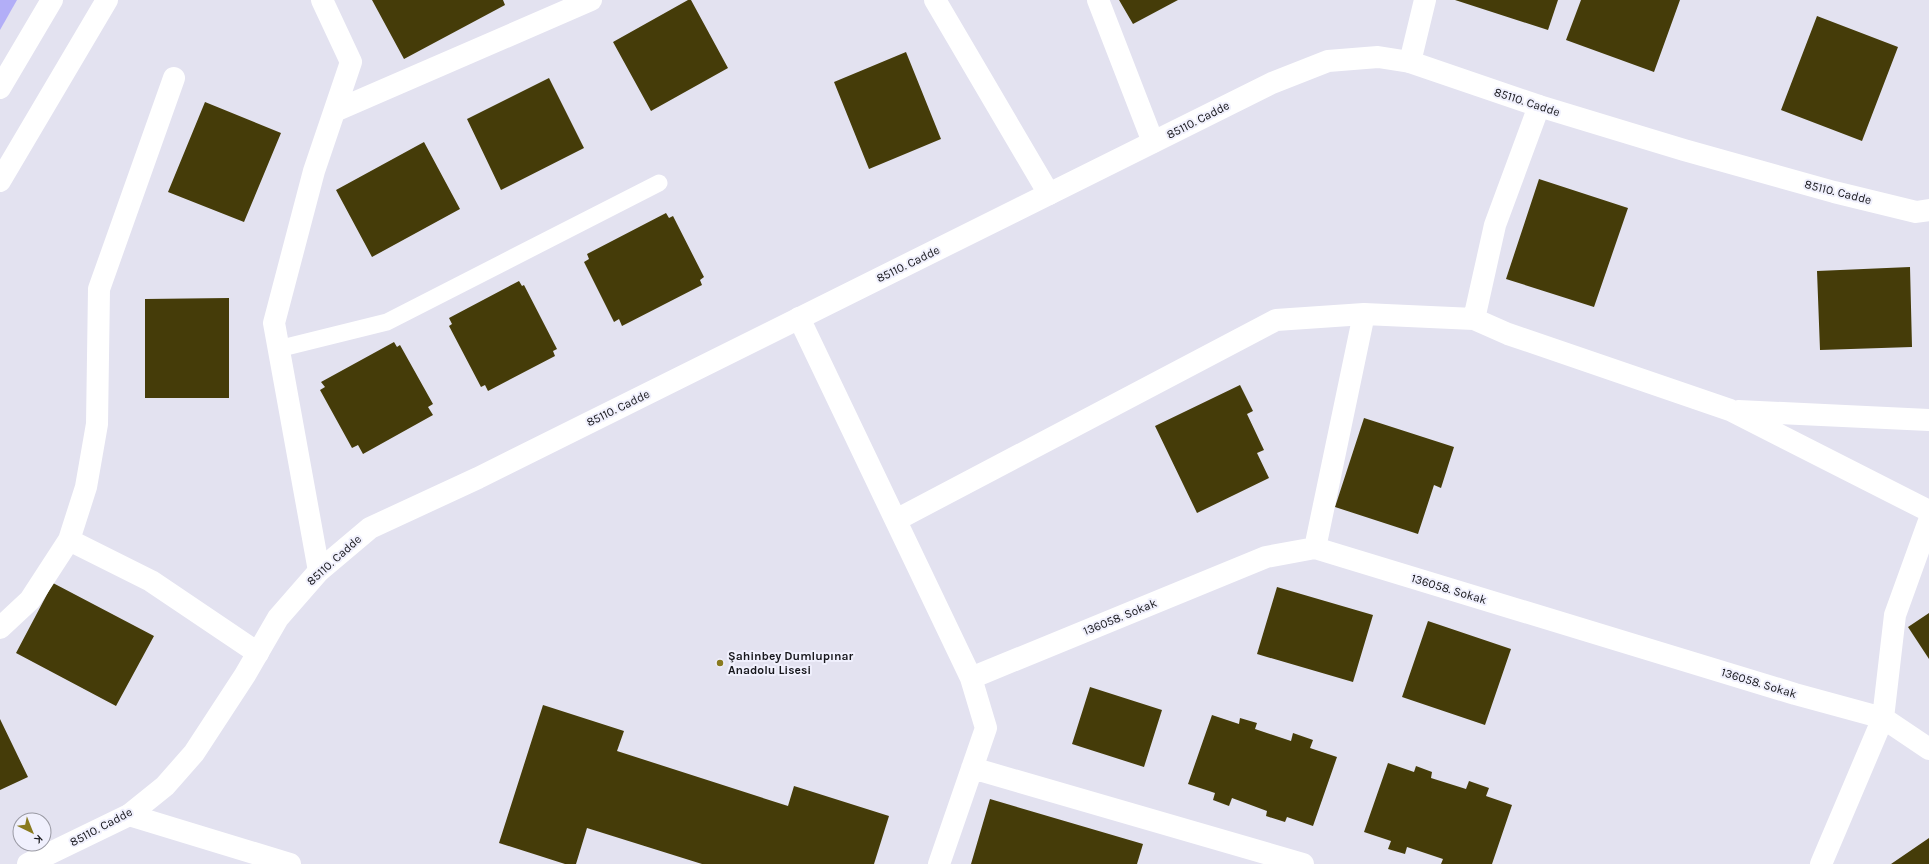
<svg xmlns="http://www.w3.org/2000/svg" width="1929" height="864" viewBox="0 0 1929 864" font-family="Karla,sans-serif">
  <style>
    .green { fill: #b2aef7 }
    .building { fill: #453c09 }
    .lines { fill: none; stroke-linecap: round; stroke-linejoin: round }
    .service { stroke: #fff; stroke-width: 17 }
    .minor { stroke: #fff; stroke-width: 22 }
    .tertiary { stroke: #fff; stroke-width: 22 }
    .secondary { stroke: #fff; stroke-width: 22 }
    .poi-dot { fill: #897a1f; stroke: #f0f0fd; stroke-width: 1.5 }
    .labels { text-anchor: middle; stroke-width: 4; stroke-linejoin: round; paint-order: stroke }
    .street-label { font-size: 12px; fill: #17171c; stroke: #f0f0fd }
    .poi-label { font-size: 12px; font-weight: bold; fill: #17171c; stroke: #f0f0fd; text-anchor: start }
  </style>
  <rect width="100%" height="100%" fill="#e3e2f0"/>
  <path class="green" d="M0,0H17L0,30Z"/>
  <path class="building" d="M372,0H503L505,5L404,59Z
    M688,0H691L728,68L651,111L613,42Z
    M1119,0H1178L1133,24Z
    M1455,0H1558L1548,30Z
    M1581,0H1680L1654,72L1566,40Z
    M1817,16L1898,47L1862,141L1781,110Z
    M906,52L941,139L869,169L834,82Z
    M549,78L584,148L501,190L467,119Z
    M205,102L281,133L244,222L168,192Z
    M424,142L460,209L372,257L336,190Z
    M1539,179L1628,208L1594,307L1506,279Z
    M666,213L669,218L673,216L704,277L700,280L702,285L622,326L619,319L614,322L584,262L589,259L587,254Z
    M1910,267L1912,347L1820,350L1817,271Z
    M519,281L522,286L524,285L557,349L553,351L555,356L488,391L485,385L481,387L449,326L452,324L449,318Z
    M229,298V398H145V299Z
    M394,342L397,347L400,345L433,404L428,407L433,415L363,454L358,445L352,448L320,390L325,387L321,382Z
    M1240,385L1253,411L1247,414L1264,450L1257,453L1269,478L1197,513L1155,426Z
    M1364,418L1454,447L1441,488L1434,485L1418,534L1335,507Z
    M53,583L154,636L116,706L16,653Z
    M1277,587L1373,615L1353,682L1257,654Z
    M1929,613V659L1908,627Z
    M1428,621L1511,649L1485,725L1402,697Z
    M1090,687L1162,710L1144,767L1072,744Z
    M543,705L624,731L617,751L788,806L794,786L889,816L874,864H702L587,828L576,864H565L499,843Z
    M1212,715L1239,724L1240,718L1257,723L1255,729L1291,741L1293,733L1313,740L1310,748L1337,757L1313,826L1287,817L1285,822L1266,816L1267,811L1232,798L1229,806L1213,800L1215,793L1188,784Z
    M0,719L28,777L0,790Z
    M1388,763L1414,772L1416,766L1432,772L1431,778L1466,789L1469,781L1489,788L1486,796L1512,805L1492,864H1441L1443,859L1407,847L1405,854L1388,849L1391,841L1364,832Z
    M990,799L1143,844L1137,864H971Z
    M1929,838V864H1891Z"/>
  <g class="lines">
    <path class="service" d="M278,349L387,322L659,183"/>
    <path class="minor" d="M935,0L1049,194
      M1098,0L1153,142
      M1410,62L1425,0
      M1539,106L1495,225L1474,319L1508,334L1730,410L1929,511
      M335,111L591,0
      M799,318L971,678L986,728L939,864
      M1738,411L1929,420
      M896,520L1276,320L1364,314L1474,319
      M69,540L86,487L97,424L99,289L174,78
      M1315,548L1364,314
      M319,571L274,323L314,171L351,62L322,0
      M0,628L30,600L69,540L151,581L258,653
      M971,678L1266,557L1315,548L1795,694L1883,718L1929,749
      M972,768L1303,864
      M129,815L290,864
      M1821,864L1883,718L1895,615L1929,521"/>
    <path class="tertiary" d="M28,864L129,815L165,786L194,753L245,675L278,618L319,571L370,528L478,478L1272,83L1328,61L1378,57L1410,62L1539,106L1684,150L1834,192L1916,212L1929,210"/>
    <path class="secondary" d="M0,88L52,0
      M0,181L107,0"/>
  </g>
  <circle class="poi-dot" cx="720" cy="663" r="4"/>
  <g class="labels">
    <g class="street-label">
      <text transform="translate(1527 102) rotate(18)" y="4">85110. Cadde</text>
      <text transform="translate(1198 120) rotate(-27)" y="4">85110. Cadde</text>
      <text transform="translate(1838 192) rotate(14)" y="4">85110. Cadde</text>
      <text transform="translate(908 264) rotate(-26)" y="4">85110. Cadde</text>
      <text transform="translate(618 408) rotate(-26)" y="4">85110. Cadde</text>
      <text transform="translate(334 560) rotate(-42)" y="4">85110. Cadde</text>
      <text transform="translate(1449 589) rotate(17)" y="4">136058. Sokak</text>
      <text transform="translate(1120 617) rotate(-22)" y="4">136058. Sokak</text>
      <text transform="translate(1759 683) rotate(17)" y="4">136058. Sokak</text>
      <text transform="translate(101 827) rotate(-28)" y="4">85110. Cadde</text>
    </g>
    <g class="poi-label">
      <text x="728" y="660">Şahinbey Dumlupınar<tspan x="728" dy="14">Anadolu Lisesi</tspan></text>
    </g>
  </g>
  <g transform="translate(32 832) rotate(137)"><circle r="19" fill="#f0f0fd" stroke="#9999a3"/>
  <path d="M0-3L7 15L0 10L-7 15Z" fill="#897a1f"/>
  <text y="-6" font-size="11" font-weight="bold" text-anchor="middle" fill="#17171c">K</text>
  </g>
</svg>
